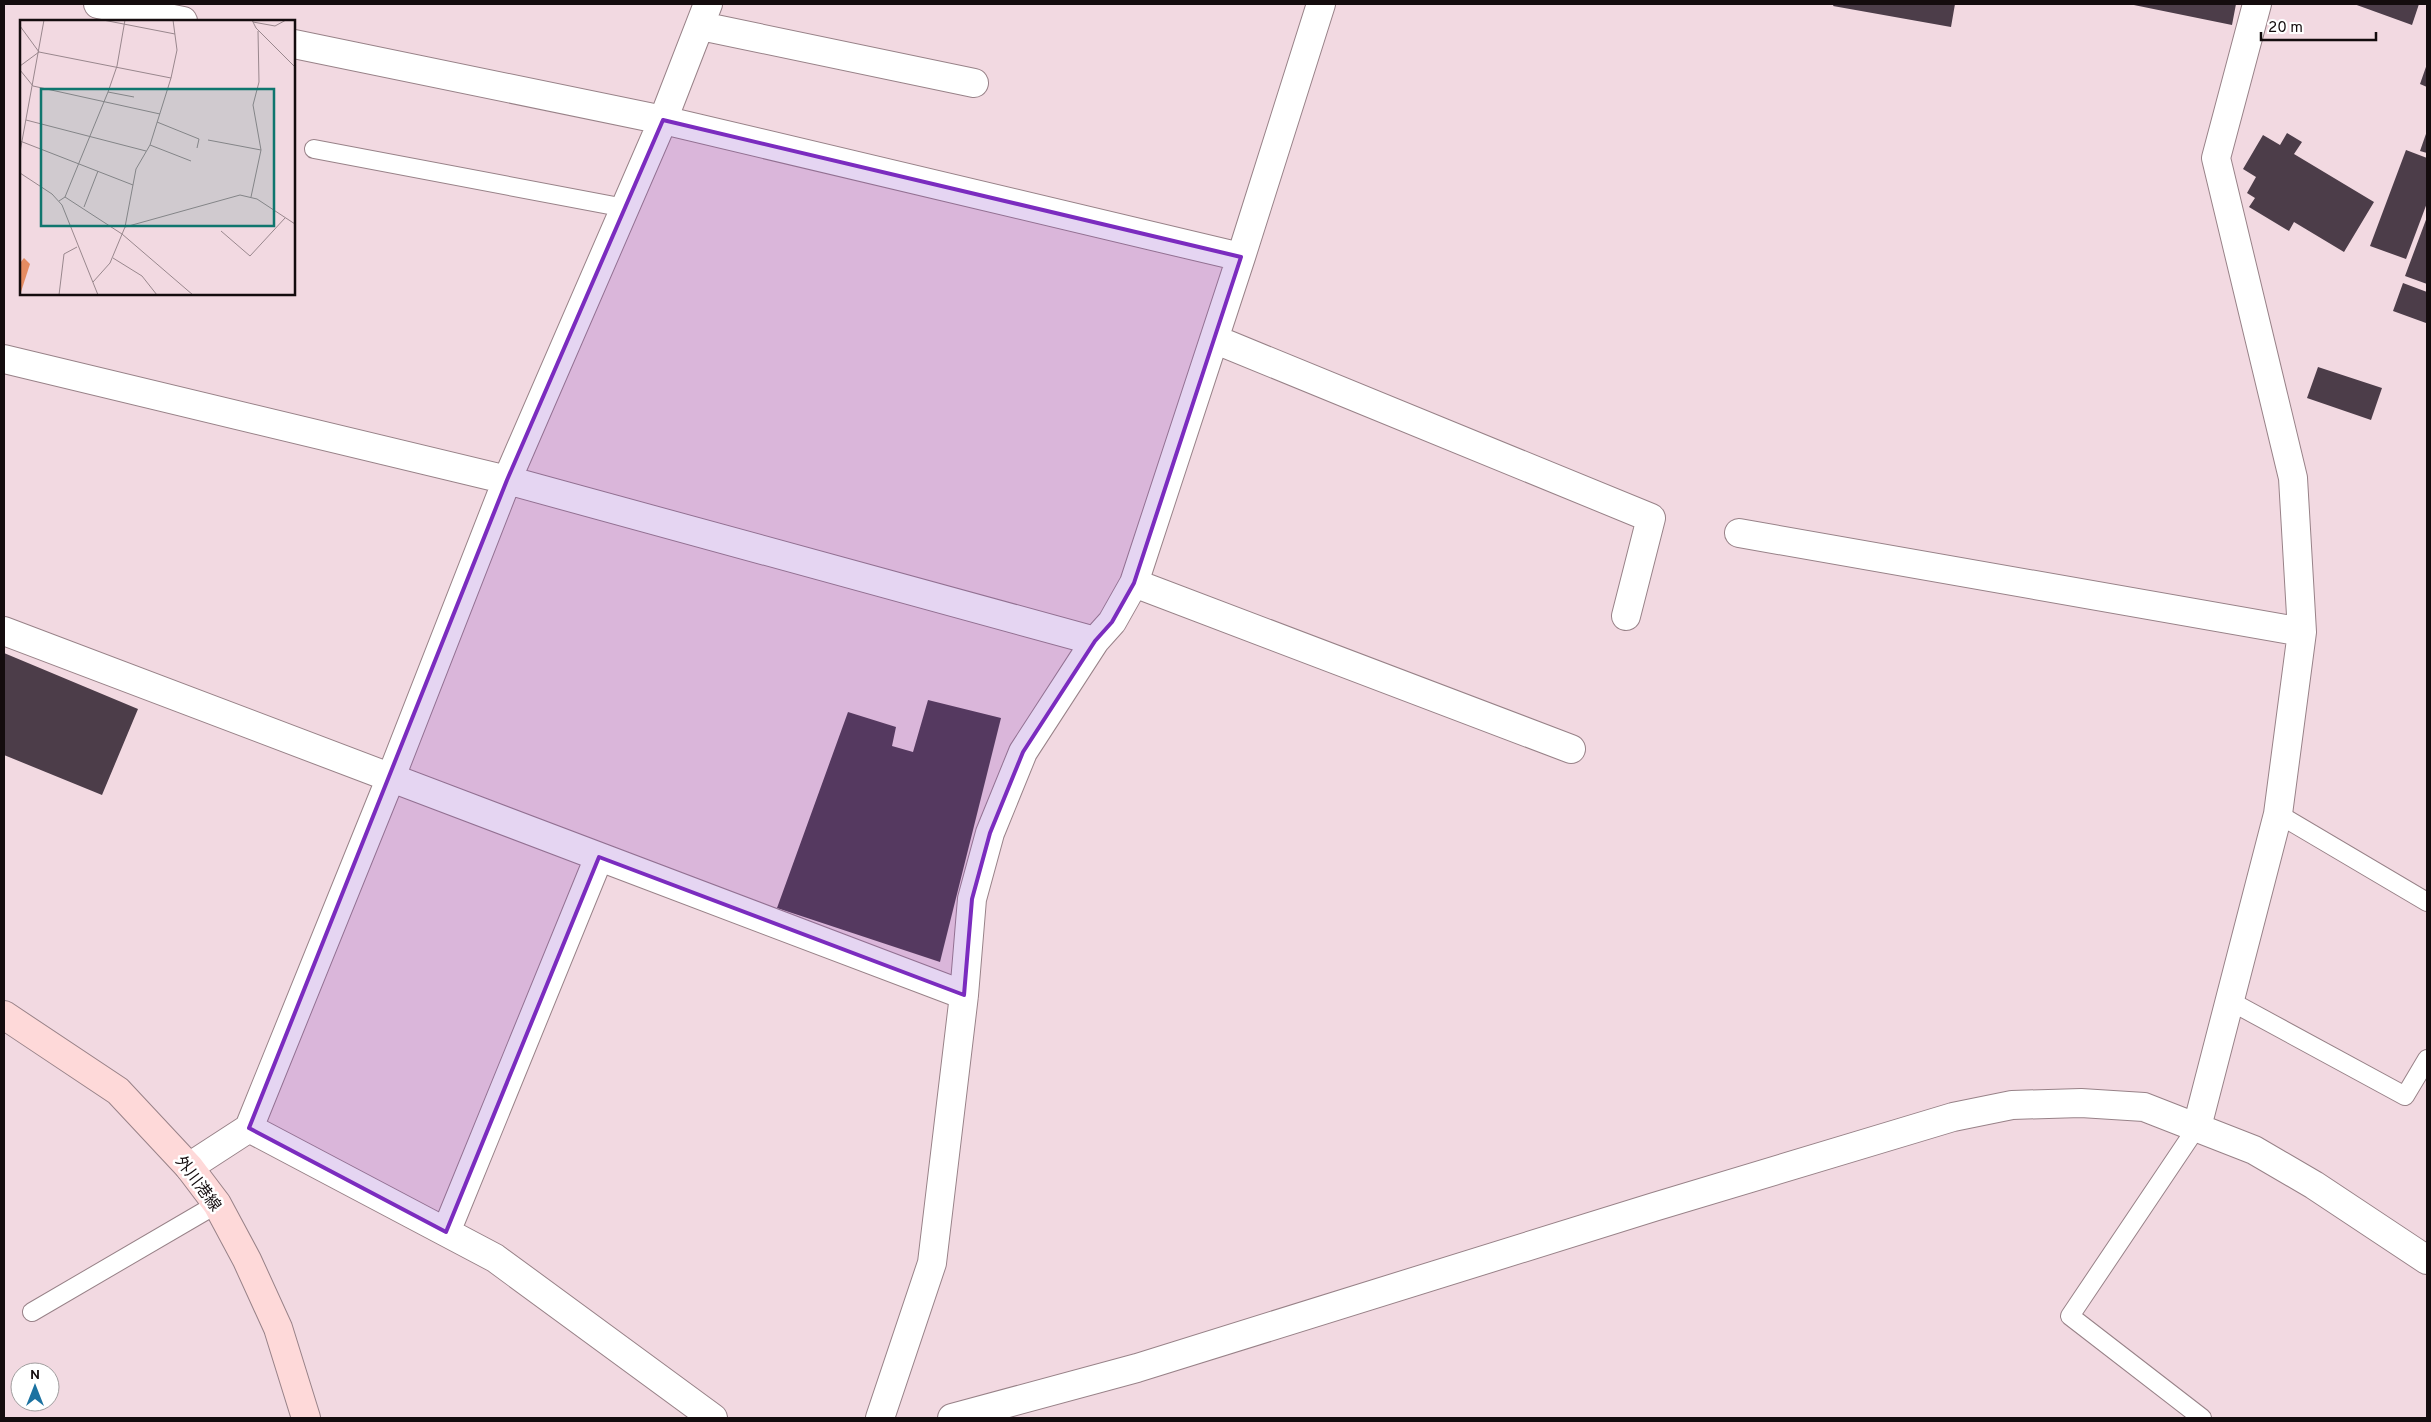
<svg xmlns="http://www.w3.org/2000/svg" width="2431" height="1422" viewBox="0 0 2431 1422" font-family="Overpass,'Noto Sans JP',sans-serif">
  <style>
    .building { fill: #4c3d49 }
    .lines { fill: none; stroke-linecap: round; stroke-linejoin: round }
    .service-casing { stroke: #988288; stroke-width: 20 }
    .minor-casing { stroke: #988288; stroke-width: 30 }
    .secondary-casing { stroke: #988288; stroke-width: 30 }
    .service { stroke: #fff; stroke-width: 18 }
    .minor { stroke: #fff; stroke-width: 28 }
    .secondary { stroke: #fed9d9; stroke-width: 28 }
    .marked { fill: #7b2cbf; fill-opacity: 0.2; stroke: #7b2cbf; stroke-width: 4; stroke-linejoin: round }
    .labels { text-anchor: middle; stroke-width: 5; stroke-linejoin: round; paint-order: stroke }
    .street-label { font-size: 16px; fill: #140c0e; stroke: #fff }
    .inset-road { fill: none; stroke: #99878d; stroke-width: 1 }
    .view { fill: #0f766e; fill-opacity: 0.15; stroke: #0f766e; stroke-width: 2.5 }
    .inset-edge { fill: none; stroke: #140c0e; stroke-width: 2.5 }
  </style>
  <rect width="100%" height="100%" fill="#f2d9e1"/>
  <path class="building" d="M1834,4H1955L1951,27L1833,6Z
    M2129,4H2236L2232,25Z
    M2354,4H2419L2412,25Z
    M2427,64V87L2420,84Z
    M2427,131V153L2420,151Z
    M2287,133L2302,142L2294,154L2374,202L2344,252L2294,222L2289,231L2249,207L2255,198L2247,193L2256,177L2243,169L2263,135L2280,145Z
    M2406,150L2427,158V203L2406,259L2370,246Z
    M2427,217V284L2405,276Z
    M2403,283L2427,292L2426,323L2393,311Z
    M2318,367L2382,388L2371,420L2307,398Z
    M4,653L138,709L102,795L4,755Z
    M928,700L1001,718L940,962L777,908L848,712L896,727L892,746L913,752Z"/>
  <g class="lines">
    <defs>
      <path id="service" d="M314,149L625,208
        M2278,814L2427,902
        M2230,1001L2405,1096L2427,1059
        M2197,1127L2070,1316L2202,1418
        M32,1312L217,1204"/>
      <path id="minor" d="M98,4L183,21
        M701,26L974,83
        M294,44L663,120L1241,257
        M1214,339L1651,518L1626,616
        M4,359L507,480L1095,641
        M1739,533L2302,632
        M1134,583L1571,749
        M4,631L964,995
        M2197,1127L2278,814L2302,632L2293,478L2216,158L2257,4
        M249,1128L495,1258L713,1418
        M189,1167L249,1128L391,777L507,480L663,120L708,4
        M446,1232L599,857
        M880,1418L932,1263L964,995L972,899L990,833L1023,752L1095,641L1112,622L1134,583L1241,257L1321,4
        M952,1418L1137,1368L1654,1207L1953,1117L2012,1105L2081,1103L2144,1107L2254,1150L2314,1185L2427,1260"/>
      <path id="secondary" d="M4,1015L118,1091L189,1167L217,1204L247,1260L278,1328L306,1418"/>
    </defs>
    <use href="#service" class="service-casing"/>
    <use href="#minor" class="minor-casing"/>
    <use href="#secondary" class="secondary-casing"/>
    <use href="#service" class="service"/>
    <use href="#minor" class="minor"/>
    <use href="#secondary" class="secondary"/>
  </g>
  <path class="marked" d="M663,120L1241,257L1134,583L1112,622L1095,641L1023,752L990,833L972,899L964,995L599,857L446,1232L249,1128L507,480Z"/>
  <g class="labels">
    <g class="street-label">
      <text transform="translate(199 1183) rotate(53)" y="6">外川港線</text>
    </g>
  </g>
  <g transform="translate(20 20)">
    <rect width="275" height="275" fill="#f2d9e1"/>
    <path d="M4,238L10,244L0,275V243Z" fill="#e58b61"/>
    <path class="inset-road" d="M83,0L155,14M232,0L236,8L275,47M233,2L255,6L266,0M0,6L19,32L151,58M0,46L19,32M0,50L13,66L140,94M88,72L114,77M6,100L126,131M137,102L179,119L177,128M188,120L241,130M0,121L113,165M130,125L171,141M0,132L24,0M0,153L32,174L42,185L78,275M45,177L102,214L173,275M231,177L241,130L233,85L239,62L238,11M39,181L45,177L88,72L97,46L105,0M64,187L78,151M105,207L220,175L237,179L275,204M201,211L230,236L265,198M93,238L122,256L137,275M73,262L90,243L105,207L116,149L130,125L151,58L157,30L153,0M39,275L44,234L57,227"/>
    <path class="view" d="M21,69H254V206H21Z"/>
    <rect width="275" height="275" class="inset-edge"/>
  </g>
  <rect width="2431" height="1422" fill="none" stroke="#140c0e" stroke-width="10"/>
  <g transform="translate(35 1387)"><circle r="24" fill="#ffffff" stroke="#a19e9f"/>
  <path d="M0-4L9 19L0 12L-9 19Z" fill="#1b72a1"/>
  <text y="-8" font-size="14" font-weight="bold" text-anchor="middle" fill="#140c0e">N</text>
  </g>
  <path d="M2261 32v8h115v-8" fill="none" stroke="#140c0e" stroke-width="2.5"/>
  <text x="2268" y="32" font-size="15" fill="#140c0e" stroke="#ffffff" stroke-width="4" paint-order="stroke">20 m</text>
</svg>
